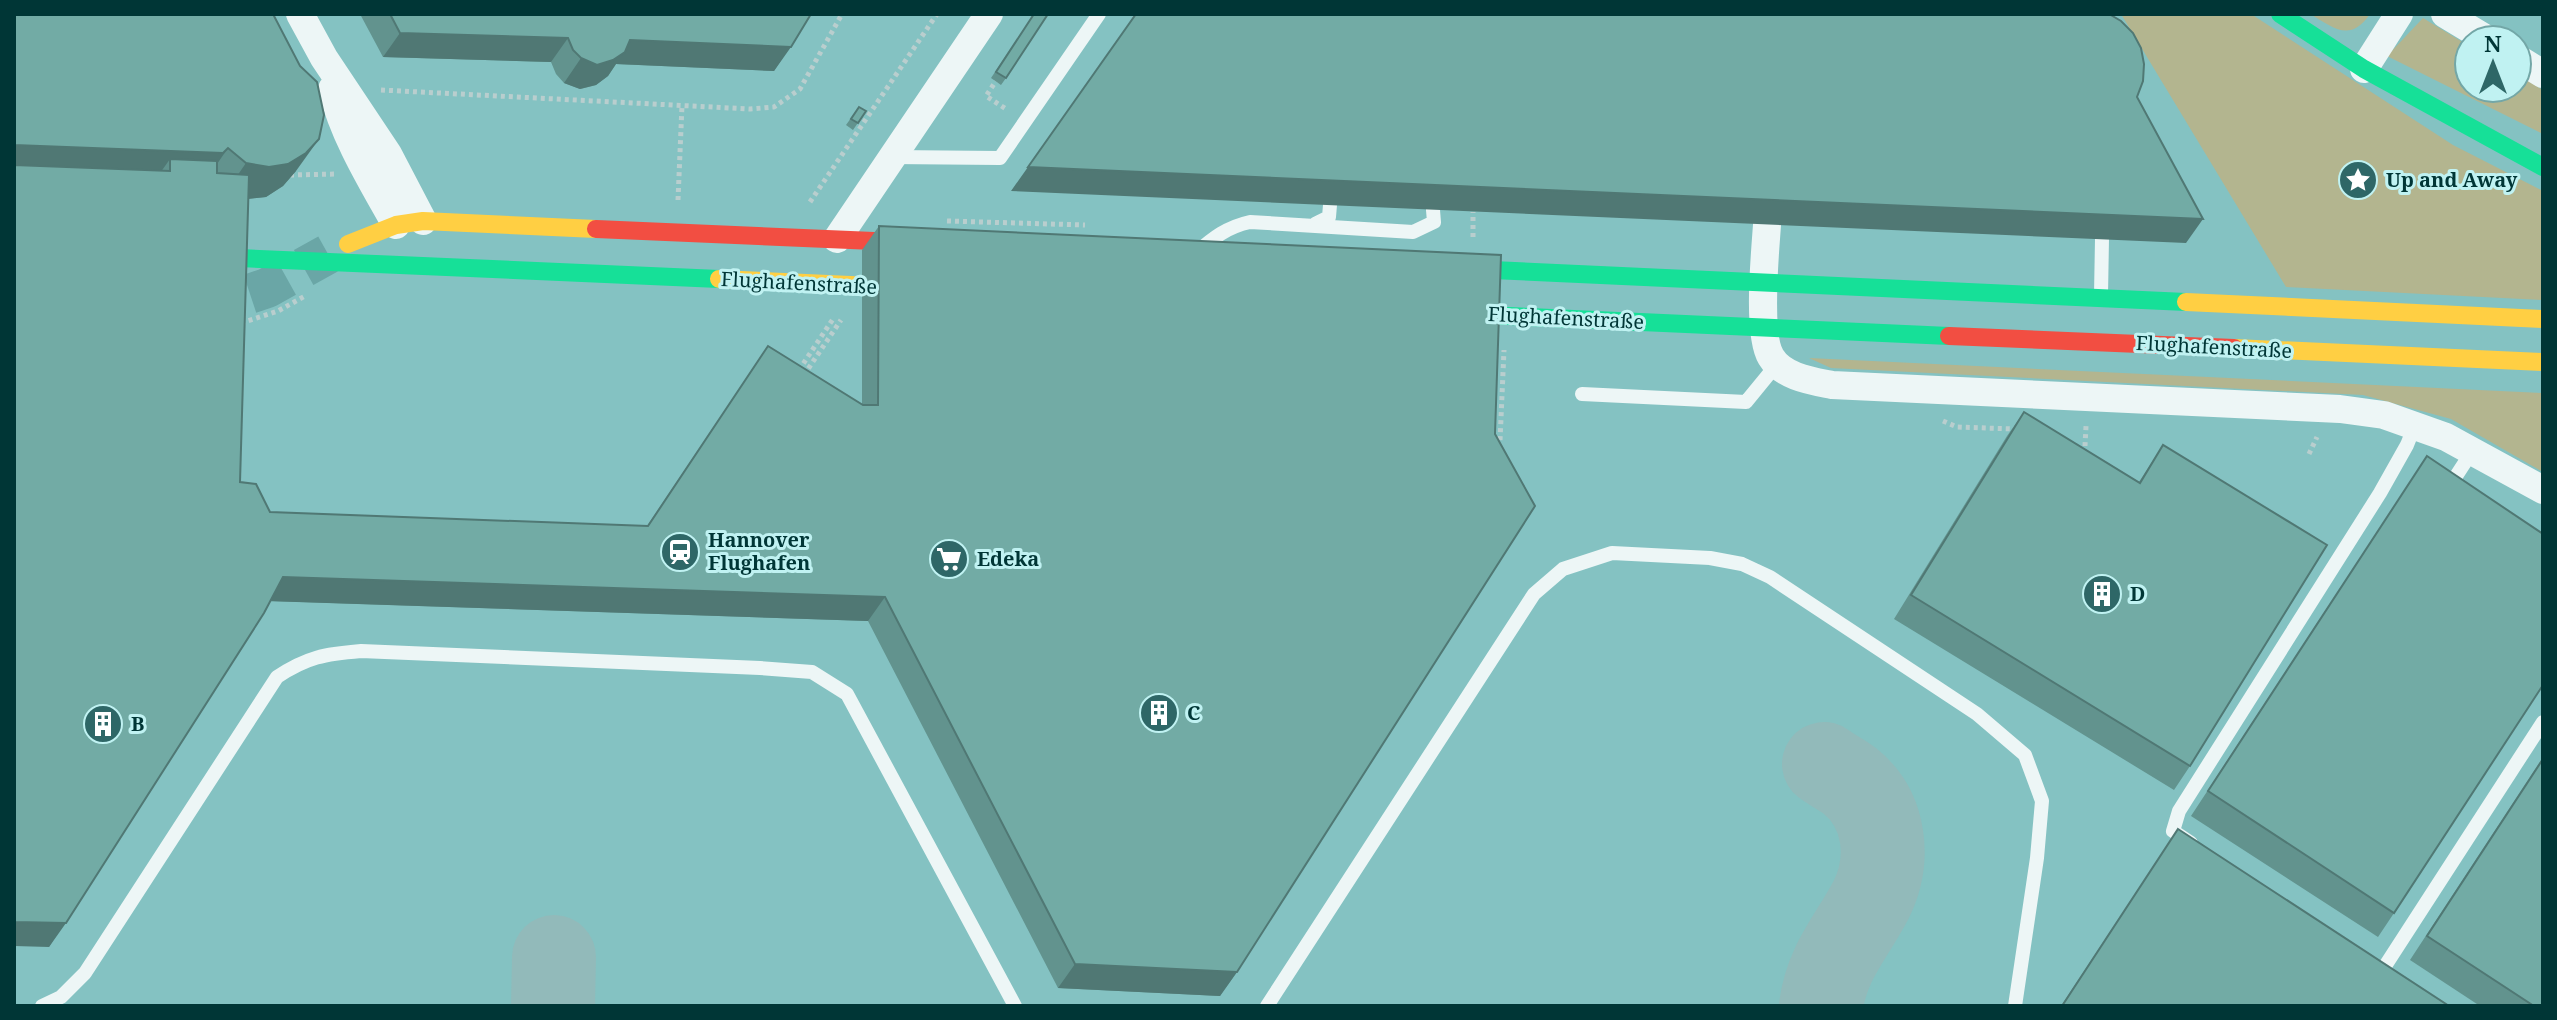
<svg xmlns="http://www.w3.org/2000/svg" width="2557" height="1020" viewBox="0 0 2557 1020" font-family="'Noto Serif',serif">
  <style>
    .green { fill: #b3b58f }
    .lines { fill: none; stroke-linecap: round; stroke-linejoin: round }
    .taxiway { stroke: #92baba; stroke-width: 84 }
    .secondary-tunnel { stroke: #6aa6a6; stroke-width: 40; stroke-dasharray: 40 20; stroke-linecap: butt }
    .path { stroke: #b9cece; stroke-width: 5; stroke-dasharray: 4 4; stroke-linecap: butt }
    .lane { stroke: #edf6f6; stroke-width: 14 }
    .street { stroke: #edf6f6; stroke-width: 28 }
    .fast { stroke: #16e098; stroke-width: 18 }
    .slow { stroke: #ffcf43; stroke-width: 18 }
    .jam { stroke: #f24e42; stroke-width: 18 }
    .wall { fill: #62938e }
    .shaded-wall { fill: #507874 }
    .building { fill: #72aba5; stroke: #507874; stroke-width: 2 }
    .labels { text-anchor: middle; stroke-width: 6; stroke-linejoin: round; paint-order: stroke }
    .poi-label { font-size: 20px; font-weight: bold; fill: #003636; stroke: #c0f2f2; text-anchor: start }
    .street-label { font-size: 20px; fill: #003636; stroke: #c0f2f2 }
  </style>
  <rect width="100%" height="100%" fill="#84c2c2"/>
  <path class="green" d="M2121,14H2251L2453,145L2543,191V300L2286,287Z
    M2310,14H2370C2350,43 2334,28 2310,14Z
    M2423,18L2469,46V88H2517V74L2543,90V134L2387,56Z
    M1809,358L2543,393V472L2451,419L2363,395L1831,368Z"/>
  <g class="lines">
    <path class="taxiway" d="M553,1006L554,957
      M1821,1006C1827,962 1851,938 1871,900C1891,860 1886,810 1850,781C1842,775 1832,770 1824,764"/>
    <path class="secondary-tunnel" d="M190,296L249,294L267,288L328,254"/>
    <path class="path" d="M998,78L986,96L1006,109
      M381,90L750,109L774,107L800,89L842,14
      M290,175L336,174
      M678,200L682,105
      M810,202L937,14
      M947,221L1085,225
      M1473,237V212
      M241,323L278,311L305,296
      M799,370L833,319
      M804,375L841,320
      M1943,421L1957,427L2015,429
      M1495,446L1500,441L1504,350
      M2085,446L2086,426
      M2309,454L2317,437"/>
    <path class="lane" d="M891,157L1000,158L1099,14
      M1315,224L1329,217L1330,205
      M1196,253C1213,238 1227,227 1250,222L1413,232L1434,222L1433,210
      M2101,295L2102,239
      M1582,394L1746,402L1778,363
      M2447,490L2473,450
      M2191,843L2173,831L2179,811L2380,493L2407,445L2415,425
      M2376,980L2543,722
      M42,1006L61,997L85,973L277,677C307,657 325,654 361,651L760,668L812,672L847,694L1015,1006
      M1267,1006L1534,594L1563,569L1612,553L1710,558L1742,564L1770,577L1977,714L2025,755L2042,801L2037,858L2015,1006"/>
    <path class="street" d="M300,14L324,58L388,154L423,221
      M2445,14L2488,40
      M2517,58L2543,74
      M2364,69L2399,14
      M332,89C344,137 372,182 396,225
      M1767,225C1765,254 1757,334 1771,357C1783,377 1812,381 1832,385L2340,409L2384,415L2446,437L2543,490
      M837,239L989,14"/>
    <path class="fast" d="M2280,14L2364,69L2543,167
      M193,256L719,279
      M1448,268L2186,302
      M1444,313L1949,336"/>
    <path class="slow" d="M348,244L396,225L423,221L596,229
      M719,279L917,288
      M2186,302L2543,319
      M2234,348L2543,362"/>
    <path class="jam" d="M596,229L921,243
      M1949,336L2234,348"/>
  </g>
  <path class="wall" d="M14,14L296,171L283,186L266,197L248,199L240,482L270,512L647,526L768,346L862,405V250L879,226L1237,972L1220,996L1058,988L868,621L270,601L49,947Z
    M360,14H811L774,71L616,64L608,76L596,85L580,89L564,83L556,74L551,62L383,57Z
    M1034,14L1006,78L1001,85L991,78Z
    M859,107L866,111L853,130L846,125Z
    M2024,412L2139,482L2163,445L2190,766L2174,790L1894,619L2007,436Z
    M2427,456L2394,913L2378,937L2191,816Z
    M2543,757V1006H2480L2410,960Z
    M2178,829L2449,1006H2061Z"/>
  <path class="shaded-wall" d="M400,33L568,38L551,62L383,57Z
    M630,40L791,47L774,71L616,64L608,76L596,85L580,89L564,83L581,58Z
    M319,139L296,171L283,186L266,197L247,199L224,195L246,163Z
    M14,145L228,148L206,180L170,171V159L153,183L14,178Z
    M1028,167L2203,219L2186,243L1011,191Z
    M283,577L885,597L868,621L266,601Z
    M14,922L66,923L49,947L14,946Z
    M1075,964L1237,972L1220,996L1058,988Z"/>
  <path class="building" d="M14,14H273L300,66L317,82L324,115L319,139L306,153L288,164L269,167L246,163L228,148L223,153L14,145Z
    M390,14H811L791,47L630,40L625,52L613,60L597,65L581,58L573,50L568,38L400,33Z
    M1034,14H1048L1006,78L996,72Z
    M1136,14H2109L2121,21L2133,33L2141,48L2144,64L2143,81L2137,97L2203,219L1028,167Z
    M859,107L866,111L858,123L851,119Z
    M170,159L217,161V173L249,175L240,482L256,484L270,512L648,526L768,346L863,405H878L879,226L1501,255L1495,434L1535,506L1237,972L1075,964L885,597L283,577L264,613L66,923L14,922V165L170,171Z
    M2024,412L2140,483L2163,445L2327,545L2190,766L1911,595Z
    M2427,456L2543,534V685L2394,913L2208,791Z
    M2543,759V1006H2534L2427,936Z
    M2178,829L2449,1006H2062Z"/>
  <defs>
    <symbol id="sight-disc" viewBox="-11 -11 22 22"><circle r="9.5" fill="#2e6767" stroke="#c0f2f2"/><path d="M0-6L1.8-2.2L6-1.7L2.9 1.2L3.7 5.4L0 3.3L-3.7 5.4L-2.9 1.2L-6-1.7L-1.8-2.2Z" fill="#fff"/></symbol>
    <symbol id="station-disc" viewBox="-11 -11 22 22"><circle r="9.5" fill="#2e6767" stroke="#c0f2f2"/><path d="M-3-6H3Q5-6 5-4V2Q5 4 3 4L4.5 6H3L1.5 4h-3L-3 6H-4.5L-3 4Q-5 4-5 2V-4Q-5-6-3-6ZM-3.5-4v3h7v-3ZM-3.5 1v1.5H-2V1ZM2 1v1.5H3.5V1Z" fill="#fff"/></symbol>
    <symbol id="supermarket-disc" viewBox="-11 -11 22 22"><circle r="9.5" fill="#2e6767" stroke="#c0f2f2"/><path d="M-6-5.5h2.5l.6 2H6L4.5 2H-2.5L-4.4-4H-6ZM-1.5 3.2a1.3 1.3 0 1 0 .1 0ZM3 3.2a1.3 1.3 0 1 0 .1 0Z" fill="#fff"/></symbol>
    <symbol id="building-disc" viewBox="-11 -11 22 22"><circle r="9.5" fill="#2e6767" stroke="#c0f2f2"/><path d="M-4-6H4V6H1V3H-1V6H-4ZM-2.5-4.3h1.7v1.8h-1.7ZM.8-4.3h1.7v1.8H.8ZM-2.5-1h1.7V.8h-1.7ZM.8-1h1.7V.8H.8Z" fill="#fff"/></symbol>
  </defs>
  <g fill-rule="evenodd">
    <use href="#sight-disc" x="2336" y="158" width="44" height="44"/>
    <use href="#station-disc" x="658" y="530" width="44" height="44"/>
    <use href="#supermarket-disc" x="927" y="537" width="44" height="44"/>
    <use href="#building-disc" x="2080" y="572" width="44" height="44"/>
    <use href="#building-disc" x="1137" y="691" width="44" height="44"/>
    <use href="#building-disc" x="81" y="702" width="44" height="44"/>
  </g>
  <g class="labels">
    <g class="poi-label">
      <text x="2386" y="187">Up and Away</text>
      <text x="708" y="547">Hannover<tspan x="708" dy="23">Flughafen</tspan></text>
      <text x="977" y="566">Edeka</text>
      <text x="2130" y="601">D</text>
      <text x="1187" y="720">C</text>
      <text x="131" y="731">B</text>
    </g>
    <g class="street-label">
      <text transform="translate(799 283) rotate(3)" y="7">Flughafenstraße</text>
      <text transform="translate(1566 318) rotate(3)" y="7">Flughafenstraße</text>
      <text transform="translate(2214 347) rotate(3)" y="7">Flughafenstraße</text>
    </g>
  </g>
  <rect width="2557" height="1020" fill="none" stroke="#003636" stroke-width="32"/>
  <g transform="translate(2493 64)"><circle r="38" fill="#c0f2f2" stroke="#73a7a7" stroke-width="2"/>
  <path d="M0-6L14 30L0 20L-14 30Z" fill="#2e6767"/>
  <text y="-12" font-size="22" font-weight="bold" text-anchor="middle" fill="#003636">N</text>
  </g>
</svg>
